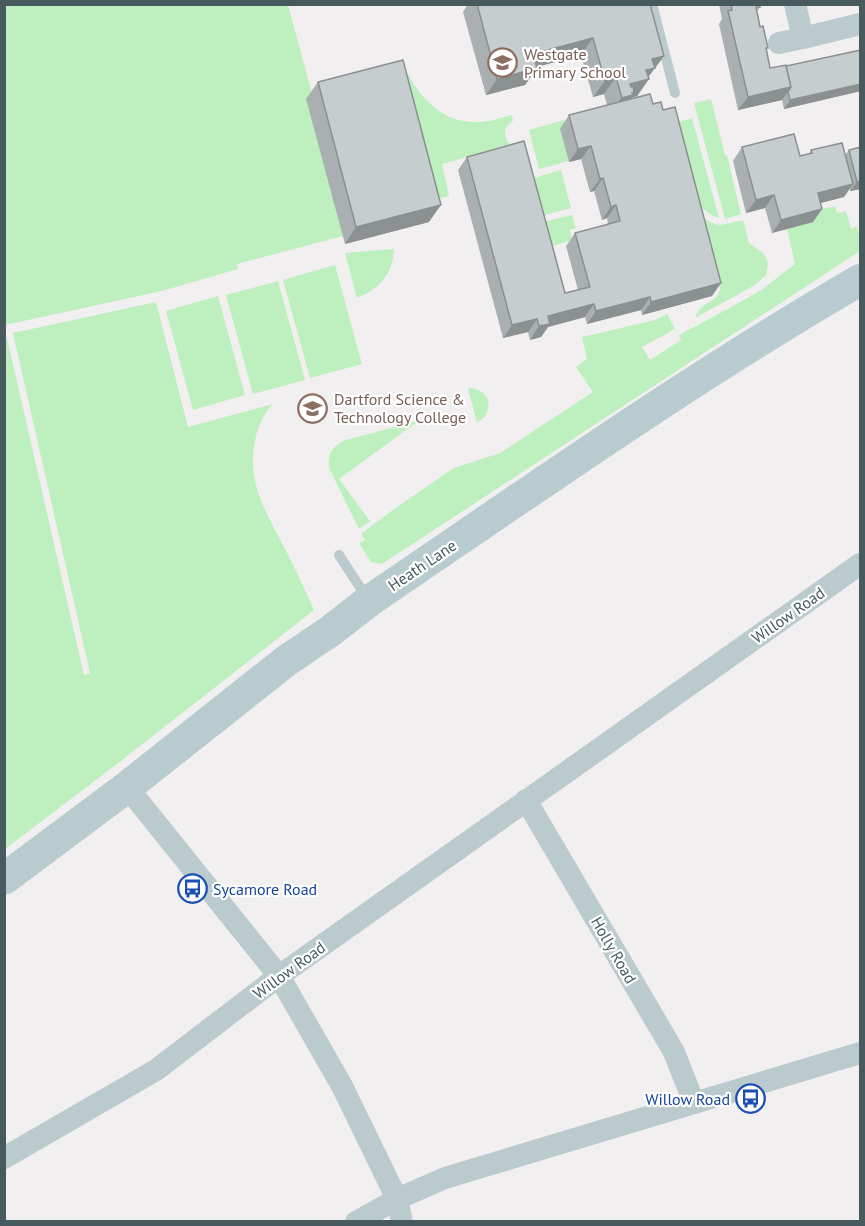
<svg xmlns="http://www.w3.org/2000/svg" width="865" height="1226" viewBox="0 0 865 1226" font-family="'PT Sans',sans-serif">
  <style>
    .green { fill: #bdf0be }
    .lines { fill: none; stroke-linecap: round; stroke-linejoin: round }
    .lane { stroke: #bbcbcd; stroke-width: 10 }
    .street { stroke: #bbcbcd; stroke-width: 22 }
    .secondary { stroke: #b8cbcf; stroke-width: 32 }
    .wall { fill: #aab0b2 }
    .shaded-wall { fill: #8b9091 }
    .building { fill: #c6cdcf; stroke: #8b9091; stroke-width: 1.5 }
    .labels { text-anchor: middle; stroke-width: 4.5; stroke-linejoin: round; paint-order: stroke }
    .education-label { font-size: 16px; fill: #785e54; stroke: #fff; text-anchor: start }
    .street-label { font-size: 16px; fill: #475b5e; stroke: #fff }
    .transit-label { font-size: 16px; fill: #164399; stroke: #fff; text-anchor: start }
  </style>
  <rect width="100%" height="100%" fill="#f2eff0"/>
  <path class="green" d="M4,5H288L313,97L343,236L237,264L238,269L162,291L5,325Z
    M408,74C422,101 446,124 479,122C490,122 501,118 512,115L513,121C502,127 503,137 511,145L442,164L449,196L424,202L391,78Z
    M711,99L725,155H727L741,214L725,219L694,103Z
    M692,118L719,218L713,216L694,202L673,124Z
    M564,120L566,127L560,129L569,161L539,169L529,130Z
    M561,170L571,208L541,216L531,179Z
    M835,206L837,213L846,211L851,229L857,226L860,241V251L382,564L371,562L359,543L365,540L361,534L394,509L454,468L500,453L593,392L576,367L587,359L582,337L655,320L667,314L675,329L642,347L650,360L681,340L679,335C705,321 732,307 758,292C771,284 782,273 795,264L787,229L810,212Z
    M696,211C717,229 717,226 743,220L749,243L762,252L767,259L768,264L766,275L755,285L695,318C702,298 718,305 720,288Z
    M572,215L576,228L570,230L572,240L550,247L543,222Z
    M394,249C393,273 380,289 357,298L345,253Z
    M335,265L362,364L310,378L283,280Z
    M278,281L305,380L253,394L226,295Z
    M218,296L245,395L193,410L166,311Z
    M156,302L188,427L273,404C264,413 259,424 256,436C245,483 266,511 286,551C296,570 305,590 314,610L117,764L5,849V338H7L84,675L90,673L13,333Z
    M468,388C491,388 496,412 477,423Z
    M421,420L409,428L339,479L370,521L359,529L329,468C327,454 333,445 346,440Z"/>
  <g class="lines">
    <path class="lane" d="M652,4L675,93
      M339,555L367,598"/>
    <path class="street" d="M795,4L803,38L860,24
      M779,43L803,38
      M127,787L279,976L342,1086L397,1199L402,1222
      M526,800L674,1052L694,1103
      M4,1158L156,1070L279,976L860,564
      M356,1222L397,1199L445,1178L860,1053"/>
    <path class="secondary" d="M4,879L127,787L286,661L329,632L369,601C531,491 691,378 860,280"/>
  </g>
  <path class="wall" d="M468,4H650L664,56L648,77L649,79L637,96L631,98L630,99L712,296L642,315L641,310L587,324L585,317L548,327L541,337L530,340L528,332L503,338L458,170L467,157L565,293L578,290L566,246L575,233L608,224L607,218L602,220L594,191L590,192L581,159L569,162L560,129L569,115L607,105L604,94L593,97L581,55L537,67L525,85L486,95L463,12Z
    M719,4H759L760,7L757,11L770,68L786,66L861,50V91L784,109L782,100L738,110L719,24L722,19Z
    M318,82L429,222L345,244L306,99Z
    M742,147L800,156L809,154L811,150L845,155L849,150L861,189L850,191V188L844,197L820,203L822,209L813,222L772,233L765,208L746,213L733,161Z"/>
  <path class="shaded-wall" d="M593,38L581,55L521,71L533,54Z
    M664,56L646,80L649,79L637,96L631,98L621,112L610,115L630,84L652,59Z
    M537,68L525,85L486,95L497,79Z
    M616,77L604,94L593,97L605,81Z
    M861,84V91L784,109L790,100Z
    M791,87L782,100L738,110L748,97Z
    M591,146L581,159L569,162L578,149Z
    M603,178L594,191L590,192L600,179Z
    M861,181V189L850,191L857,182Z
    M853,184L844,197L809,206L818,193Z
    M774,195L765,208L746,213L756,200Z
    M441,205L429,222L345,244L356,227Z
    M616,205L607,218L602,220L611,207Z
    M822,209L813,222L772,233L781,220Z
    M721,283L712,296L642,315L651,302Z
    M650,297L641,310L587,324L596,311Z
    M594,304L585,317L548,327L541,337L530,340L539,326L548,316Z
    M537,319L528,332L503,338L512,325Z"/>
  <path class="building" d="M477,4H650L664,56L652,59L655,68L646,70L649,79L630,84L631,87L633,86L634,93H632L633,95L622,98L616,77L605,81L593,38L533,54L537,68L497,79Z
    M731,4H759L760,7H756L760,27L763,26L768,48H766L770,68L786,65L791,87L748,97L728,11L732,10Z
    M861,50V84L790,100L788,92L791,87L786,66Z
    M403,60L441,205L356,227L318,82Z
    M650,94L653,104L661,102L663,110L675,107L721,283L651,302L650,297L596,311L594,304L548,316L550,324L539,326L537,319L512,325L467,157L524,141L565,293L590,287L575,233L620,221L616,205L611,207L603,178L600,179L591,146L578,149L569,115Z
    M794,134L800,156L812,153L811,150L842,143L853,184L818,193L822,209L781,220L774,195L756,200L742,147Z
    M861,147V181L857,182L849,150Z"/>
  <defs>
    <symbol id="school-ring" viewBox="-11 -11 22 22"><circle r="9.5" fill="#fff" stroke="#8d6e63" stroke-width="1.5"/><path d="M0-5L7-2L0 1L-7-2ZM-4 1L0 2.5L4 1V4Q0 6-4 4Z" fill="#8d6e63"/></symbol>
    <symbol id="bus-ring" viewBox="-11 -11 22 22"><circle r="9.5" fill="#fff" stroke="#1a4fb4" stroke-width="1.5"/><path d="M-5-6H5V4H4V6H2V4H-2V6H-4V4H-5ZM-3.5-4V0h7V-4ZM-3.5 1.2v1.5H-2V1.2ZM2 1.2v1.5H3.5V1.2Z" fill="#1a4fb4"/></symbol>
  </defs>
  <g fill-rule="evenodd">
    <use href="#school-ring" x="486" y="46" width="33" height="33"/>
    <use href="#school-ring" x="296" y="392" width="33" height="33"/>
    <use href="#bus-ring" x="176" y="872" width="33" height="33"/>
    <use href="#bus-ring" x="734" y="1082" width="33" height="33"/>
  </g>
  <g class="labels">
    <g class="education-label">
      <text x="524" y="60">Westgate<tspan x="524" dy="18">Primary School</tspan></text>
      <text x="334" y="405">Dartford Science &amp;<tspan x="334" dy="18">Technology College</tspan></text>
    </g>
    <g class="street-label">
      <text transform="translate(422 565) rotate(-34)" y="6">Heath Lane</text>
      <text transform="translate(788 615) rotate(-35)" y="6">Willow Road</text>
      <text transform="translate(614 950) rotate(60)" y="6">Holly Road</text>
      <text transform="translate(289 970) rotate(-36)" y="6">Willow Road</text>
    </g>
    <g class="transit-label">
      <text x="213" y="895">Sycamore Road</text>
      <text x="730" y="1105" text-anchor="end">Willow Road</text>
    </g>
  </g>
  <rect width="865" height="1226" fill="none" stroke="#475b5e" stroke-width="12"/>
</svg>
